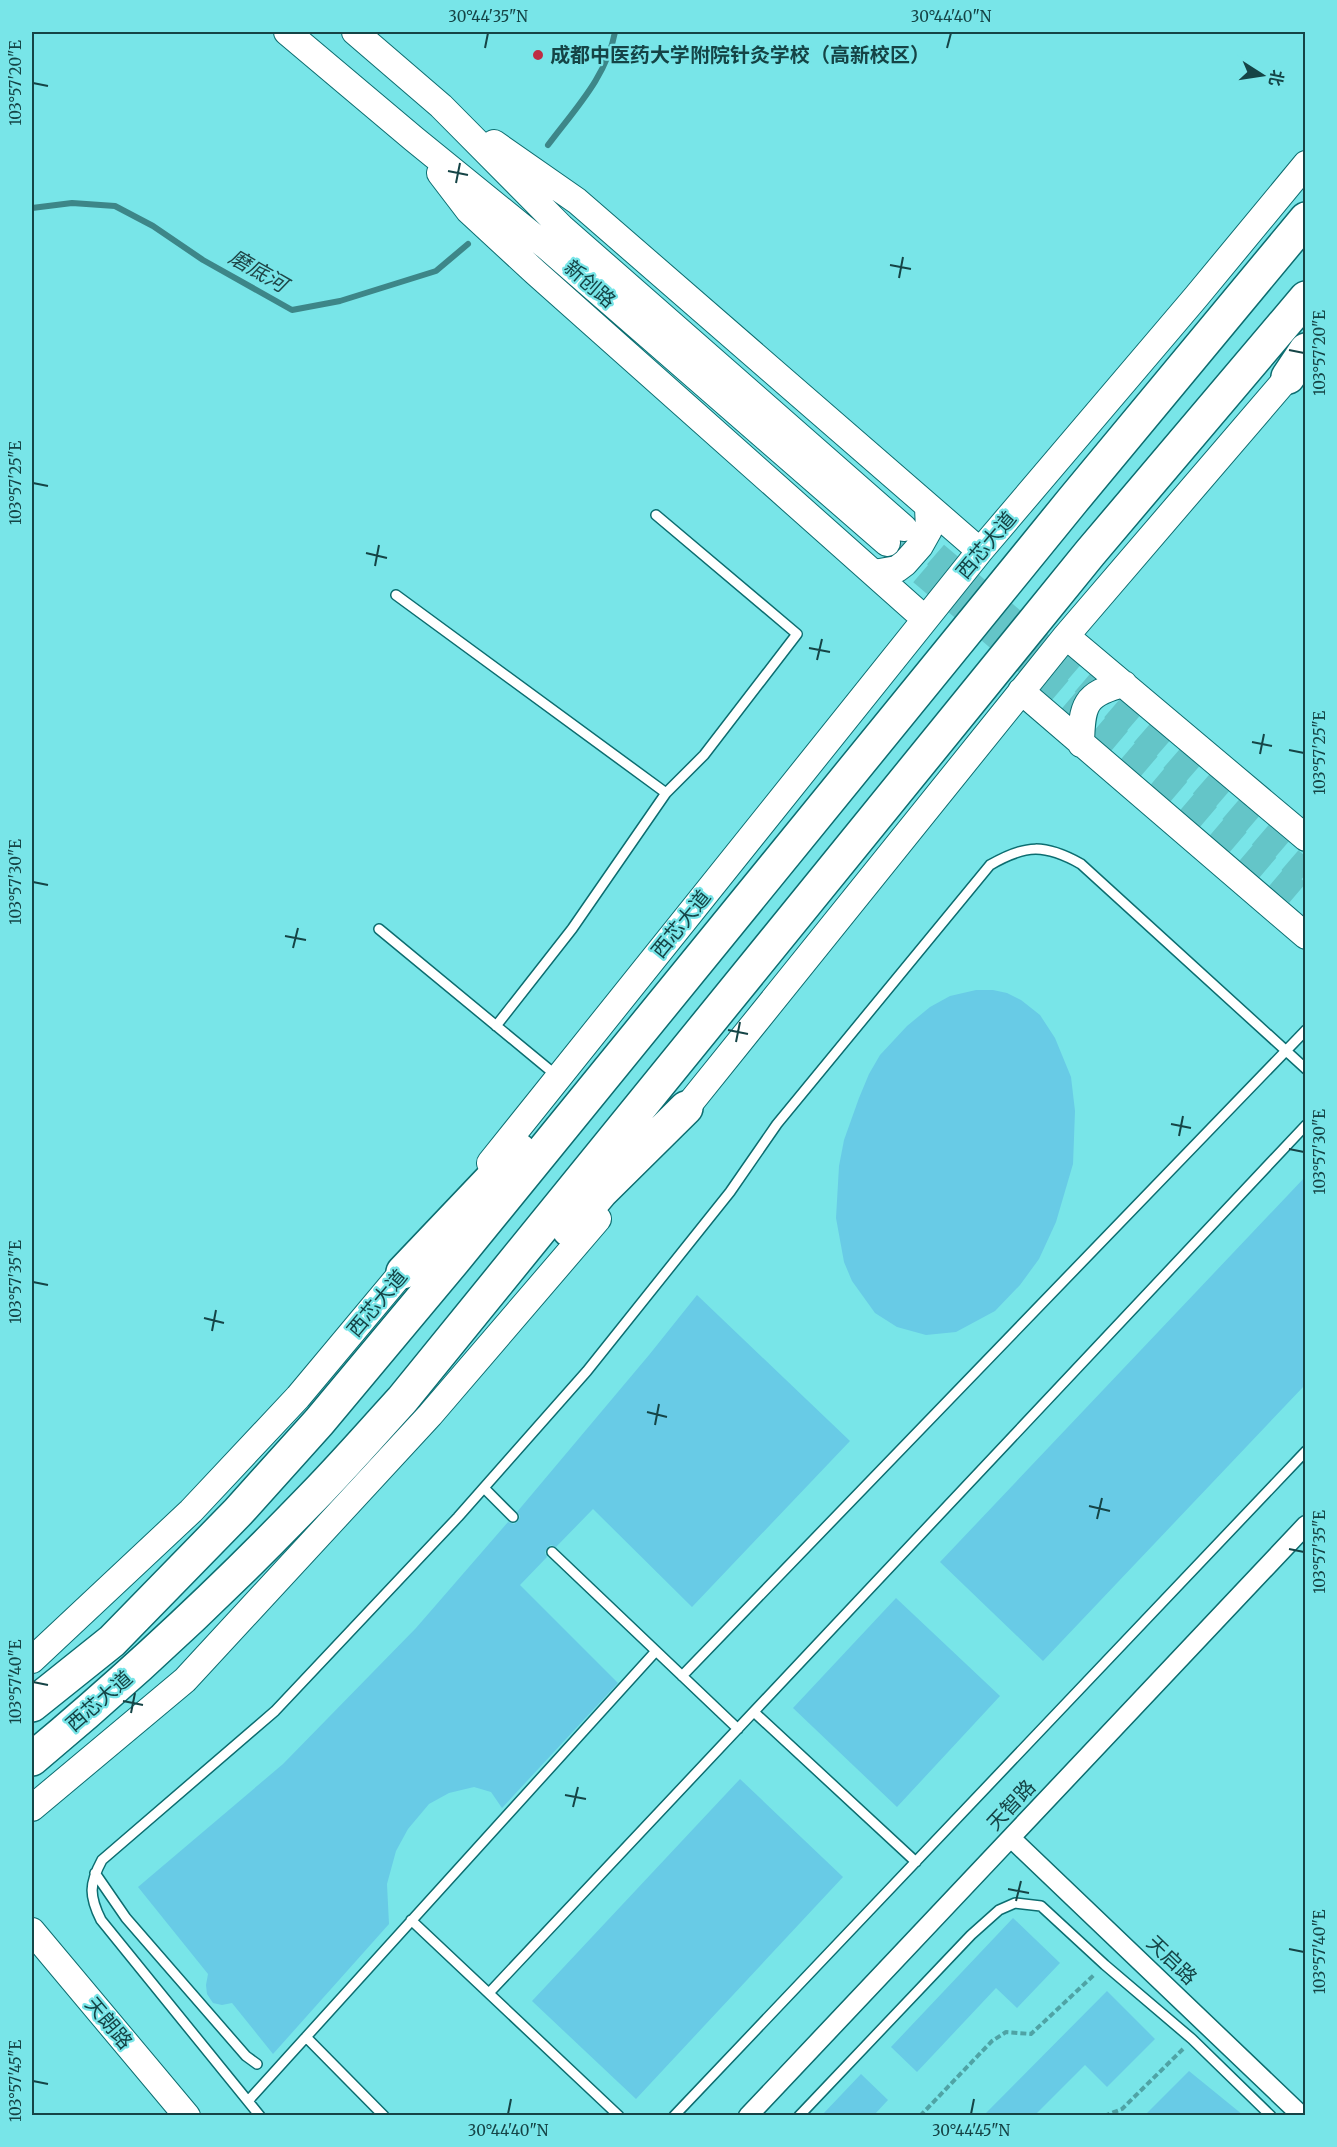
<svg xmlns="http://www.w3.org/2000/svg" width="1337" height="2147" viewBox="0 0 1337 2147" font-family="Merriweather,'Noto Sans SC',serif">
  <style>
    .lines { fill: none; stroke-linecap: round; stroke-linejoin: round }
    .stream { stroke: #3d8688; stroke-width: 6 }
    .building { fill: #68cbe6 }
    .secondary-tunnel { stroke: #64c5c8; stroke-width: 26; stroke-dasharray: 26 13; stroke-linecap: butt }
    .lane-casing { stroke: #0c6d70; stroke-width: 12 }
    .street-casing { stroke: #0c6d70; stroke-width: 21 }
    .secondary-casing { stroke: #0c6d70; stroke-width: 28 }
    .highway-casing { stroke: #0c6d70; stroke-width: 36 }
    .path { stroke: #4fa3a5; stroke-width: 4; stroke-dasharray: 6 3; stroke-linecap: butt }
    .lane { stroke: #fff; stroke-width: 9 }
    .street { stroke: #fff; stroke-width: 18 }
    .secondary { stroke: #fff; stroke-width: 26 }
    .highway { stroke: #fff; stroke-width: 33 }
    .ticks { fill: none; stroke: #154446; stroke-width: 2 }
    .poi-dot { fill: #be2d43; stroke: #78e5e8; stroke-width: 2 }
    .labels { text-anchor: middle; stroke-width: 4.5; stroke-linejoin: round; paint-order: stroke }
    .poi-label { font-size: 20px; font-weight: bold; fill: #154446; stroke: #78e5e8; text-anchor: start }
    .street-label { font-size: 20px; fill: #154446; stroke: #78e5e8 }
    .water-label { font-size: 21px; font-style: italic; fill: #1f4647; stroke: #78e5e8 }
    .neatline { fill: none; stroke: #154446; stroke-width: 2 }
    .ticks-label { font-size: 15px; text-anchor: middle; fill: #154446 }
  </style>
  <rect width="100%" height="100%" fill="#78e5e8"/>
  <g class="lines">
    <path class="stream" d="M548,145C575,109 607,76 615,32
      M32,208L72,203L115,206L153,226L203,260L292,310L340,301L436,271L468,244"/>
  </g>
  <path class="building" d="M976,990H993L1007,993L1021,1000L1040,1015L1055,1038L1071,1077L1075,1111L1073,1164L1056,1222L1039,1259L1020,1285L995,1311L956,1332L926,1335L897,1327L875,1313L852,1281L844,1262L836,1218L839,1166L844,1140L859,1098L869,1074L880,1055L907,1026L930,1007L950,996Z
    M1305,1177V1385L1043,1661L940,1562Z
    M697,1295L850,1441L692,1607L593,1509L556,1547L551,1545L547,1548L545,1553L547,1557L520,1585L618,1683L502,1808L491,1792L474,1787L449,1793L429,1804L408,1829L396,1851L387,1884L389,1924L273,2054L232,2003L222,2005L213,2003L207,1994L206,1985L208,1974L138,1887L283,1764L416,1628L508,1522L514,1524L518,1521L520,1516L517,1512L649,1355Z
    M896,1598L1000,1696L897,1807L793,1708Z
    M740,1779L843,1877L636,2099L532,2001Z
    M1013,1918L1060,1963L1017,2008L996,1988L917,2072L891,2047Z
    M1107,1991L1155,2039L1107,2087L1085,2065L1035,2115H984Z
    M1189,2071L1243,2115H1145Z
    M861,2074L888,2100L874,2115H822Z"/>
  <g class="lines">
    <path class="secondary-tunnel" d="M906,529L1306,874
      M892,547L1306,900"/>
    <defs>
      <path id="lane" d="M396,595L666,793
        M379,929L557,1076
        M496,1026L572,929L666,793L704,755L797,634L656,515
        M484,1488L513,1517
        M552,1552L738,1729
        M682,1676L1306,1030
        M754,1712L916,1862
        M95,1873L126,1918L246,2056L257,2064
        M411,1920L619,2116
        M489,1993L1306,1125
        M306,2037L384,2116
        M248,2101L656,1651
        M260,2116L101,1920C89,1896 89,1884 102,1860L275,1711L458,1517L587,1371L730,1192L777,1124L990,865C1026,844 1045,844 1081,864L1306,1069
        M674,2116L1306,1451
        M799,2116L971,1935L999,1910L1015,1903L1041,1906L1105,1965L1192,2039L1271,2116"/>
      <path id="street" d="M1011,1838L1302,2116
        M748,2116L1306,1525"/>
      <path id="secondary" d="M287,32L414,139L547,247L887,543
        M355,32L441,106L561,227L904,528
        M494,143L577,201L980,551
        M440,173L469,211L535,272L925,619
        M874,573L897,569L905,563L920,546L929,530L928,507
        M1066,636L1306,838
        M1021,691L1306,936
        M1081,744C1082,705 1084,694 1124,684
        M675,1122L1066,636L1300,363
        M490,1163L980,551L1196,297L1306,164
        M32,1660L191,1511L298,1397L415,1257
        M32,1808L185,1680L430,1415L598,1219
        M32,1931L187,2116"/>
      <path id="highway" d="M1288,377L1306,350
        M569,1230L601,1192L686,1108
        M403,1272L519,1150
        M32,1705L112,1641L238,1512L319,1422L456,1258L1073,500L1306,219
        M32,1759C128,1679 219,1594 306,1504C339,1471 370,1435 402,1400L1090,553L1306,298"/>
    </defs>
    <use href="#lane" class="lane-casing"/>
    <use href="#street" class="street-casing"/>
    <use href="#secondary" class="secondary-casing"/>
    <use href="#highway" class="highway-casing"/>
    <path class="path" d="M920,2116L992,2041L1006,2032L1031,2034L1095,1974
      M1104,2116L1122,2109L1183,2049"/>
    <use href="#lane" class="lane"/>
    <use href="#street" class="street"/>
    <use href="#secondary" class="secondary"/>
    <use href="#highway" class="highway"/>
  </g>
  <path class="ticks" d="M485,48L488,33M947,48L951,33M33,83L48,86M448,171L468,175M456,183L460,163M890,265L911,269M899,278L903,257M1289,350L1304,353M33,483L48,486M366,553L387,558M375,566L379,545M809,648L830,652M817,660L822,639M1252,742L1272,746M1289,750L1304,753M1260,754L1264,734M33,882L48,885M285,936L306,940M293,948L298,928M728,1030L748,1034M736,1042L740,1022M1171,1124L1191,1128M1179,1136L1183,1116M1289,1149L1304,1152M33,1282L48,1285M204,1318L224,1323M212,1331L216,1310M647,1412L667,1417M655,1425L659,1404M1089,1506L1110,1511M1097,1519L1102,1498M1289,1549L1304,1552M33,1682L48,1685M123,1701L143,1705M131,1713L135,1693M565,1795L586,1799M573,1807L578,1787M1008,1889L1029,1893M1016,1901L1021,1881M1289,1949L1304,1952M33,2081L48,2084M508,2114L511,2099M971,2114L974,2099"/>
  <circle class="poi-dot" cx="538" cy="55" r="6"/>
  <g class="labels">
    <g class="poi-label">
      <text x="550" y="62">成都中医药大学附院针灸学校（高新校区）</text>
    </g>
    <g class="street-label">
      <text transform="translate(590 284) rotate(41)" y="7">新创路</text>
      <text transform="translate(986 545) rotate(-50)" y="7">西芯大道</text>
      <text transform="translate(681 924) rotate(-51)" y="7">西芯大道</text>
      <text transform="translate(377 1303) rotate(-50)" y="7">西芯大道</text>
      <text transform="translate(99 1701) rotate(-41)" y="7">西芯大道</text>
      <text transform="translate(1011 1805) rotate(-47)" y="7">天智路</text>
      <text transform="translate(1172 1960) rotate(44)" y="7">天启路</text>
      <text transform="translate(109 2023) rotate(50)" y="7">天朗路</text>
    </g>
    <g class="water-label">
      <text transform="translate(258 271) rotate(30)" y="7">磨底河</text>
    </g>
  </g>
  <rect width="1337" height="2147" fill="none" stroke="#78e5e8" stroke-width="66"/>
  <g transform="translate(1262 75) rotate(102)" stroke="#78e5e8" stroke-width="4.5" paint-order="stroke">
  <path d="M0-4.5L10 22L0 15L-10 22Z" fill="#154446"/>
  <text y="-9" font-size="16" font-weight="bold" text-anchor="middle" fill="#154446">北</text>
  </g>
  <rect x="33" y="33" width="1271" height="2081" class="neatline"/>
  <g class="ticks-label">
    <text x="488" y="22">30°44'35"N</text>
    <text x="951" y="22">30°44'40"N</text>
    <text transform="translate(16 83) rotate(-90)" y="5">103°57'20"E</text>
    <text transform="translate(1320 353) rotate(-90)" y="5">103°57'20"E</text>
    <text transform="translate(16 483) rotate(-90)" y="5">103°57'25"E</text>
    <text transform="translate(1320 753) rotate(-90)" y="5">103°57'25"E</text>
    <text transform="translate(16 882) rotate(-90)" y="5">103°57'30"E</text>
    <text transform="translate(1320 1152) rotate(-90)" y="5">103°57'30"E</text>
    <text transform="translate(16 1282) rotate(-90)" y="5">103°57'35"E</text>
    <text transform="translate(1320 1552) rotate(-90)" y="5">103°57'35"E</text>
    <text transform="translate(16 1682) rotate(-90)" y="5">103°57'40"E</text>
    <text transform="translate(1320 1952) rotate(-90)" y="5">103°57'40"E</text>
    <text transform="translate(16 2081) rotate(-90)" y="5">103°57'45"E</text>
    <text x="508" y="2136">30°44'40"N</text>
    <text x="971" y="2136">30°44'45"N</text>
  </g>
</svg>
